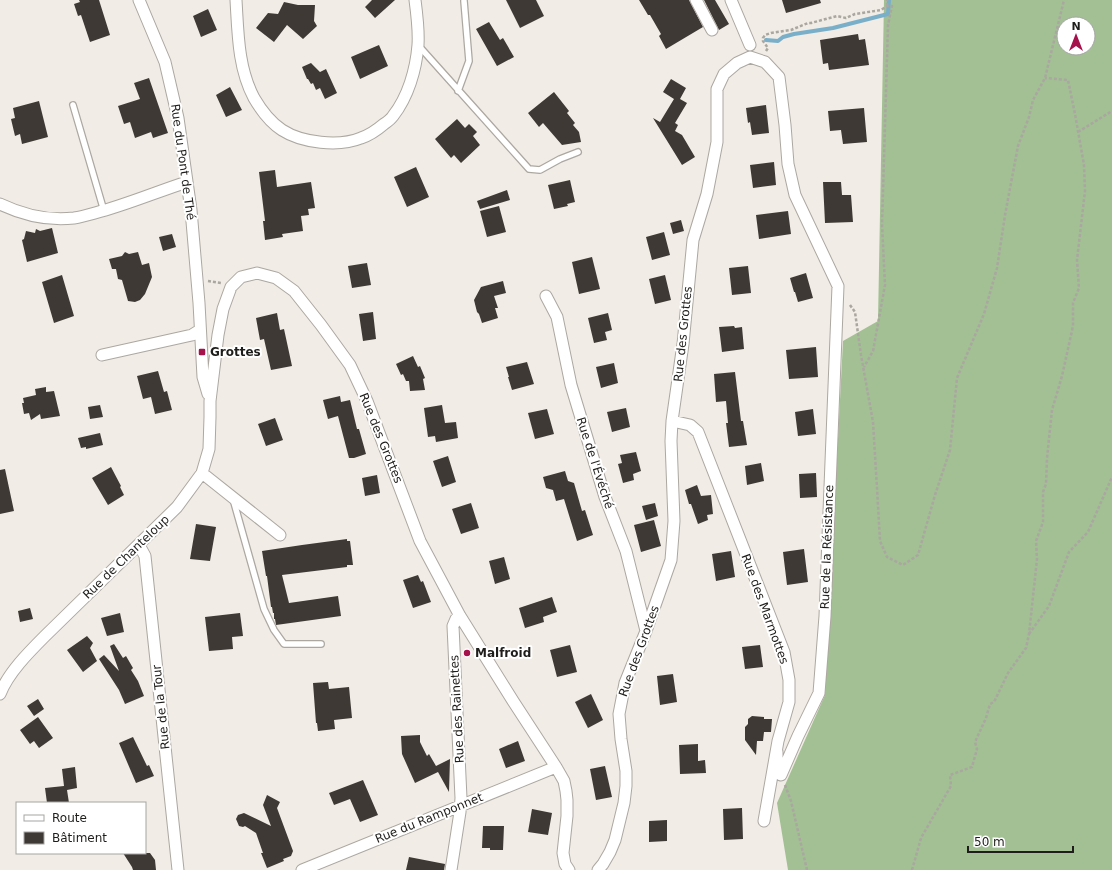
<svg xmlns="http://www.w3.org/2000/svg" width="1112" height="870" viewBox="0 0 1112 870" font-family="'DejaVu Sans',sans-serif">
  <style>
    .forest { fill: #a2c094; fill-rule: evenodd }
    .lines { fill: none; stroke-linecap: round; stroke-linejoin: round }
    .stream { stroke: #79afc9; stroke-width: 4 }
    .building { fill: #3f3935 }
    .lane-casing { stroke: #aca7a1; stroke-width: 8 }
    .street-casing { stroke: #aca7a1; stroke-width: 13 }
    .path { stroke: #aaa6a0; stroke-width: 2.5; stroke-dasharray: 3 2; stroke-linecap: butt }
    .lane { stroke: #fff; stroke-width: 5.5 }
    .street { stroke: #fff; stroke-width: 11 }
    .poi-dot { fill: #a5114b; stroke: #fff; stroke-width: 1.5 }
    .labels { text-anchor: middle; stroke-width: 4; stroke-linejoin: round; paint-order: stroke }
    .street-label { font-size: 12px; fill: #1f1d1b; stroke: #fff }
    .poi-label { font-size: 12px; font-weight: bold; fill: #1f1d1b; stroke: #fff; text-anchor: start }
  </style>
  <rect width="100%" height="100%" fill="#f1ece5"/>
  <path class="forest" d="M884,0H1112V870H788L777,803L825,695L843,341L878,321ZM1064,24H1088V48H1064Z"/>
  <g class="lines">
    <path class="stream" d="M766,40L778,41L783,37L794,34L833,28L888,14L889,0"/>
  </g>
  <path class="building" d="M79,0H99L110,35L90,42L81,15L78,16L74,4L80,2Z
    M372,0H395L375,18L365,7Z
    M506,0H536L544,16L520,28Z
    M639,0H689L703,27L666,49L659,36L661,34L650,15H648Z
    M704,0H715L729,24L719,30Z
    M782,0H820L821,3L786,13Z
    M284,2L298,5H315L314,21L317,26L303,39L287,25L274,42L256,28L268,13L278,14Z
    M208,9L217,30L201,37L193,16Z
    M489,22L500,40L503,38L514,57L497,66L476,29Z
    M858,34L859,40L865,39L869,65L829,70L828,63L823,64L820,40Z
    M379,45L388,66L360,79L351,57Z
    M311,63L320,72L326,69L337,93L325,99L320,88L316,90L313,83L311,84L308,79H307L302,67Z
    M149,78L168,133L153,138L151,132L135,138L130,122L124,124L118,106L140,99L134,83Z
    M671,79L686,88L680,99L687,103L675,123L678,125L675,131L682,135L695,157L682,165L653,118L660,122L674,99L663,92Z
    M230,87L242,110L226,117L216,95Z
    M554,92L569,111L567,113L575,123L573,125L579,132L581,142L562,145L543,123L539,127L528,113Z
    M39,101L48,137L22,144L20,134L15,136L11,119L15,118L13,108Z
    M766,105L769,133L752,135L750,122L748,123L746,108Z
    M864,108L867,142L843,144L841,130L830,131L828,111Z
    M457,119L465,128L469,124L477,132L473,136L480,145L461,163L454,155L451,158L435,139Z
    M774,162L776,185L753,188L750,165Z
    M416,167L429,197L407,207L394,177Z
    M275,170L277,187L311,182L315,208L308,209L309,215L301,216L303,231L282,234L283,237L265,240L263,221H265L259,172Z
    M570,180L575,202L567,204L568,206L554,209L548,185Z
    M823,182H841L842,195H851L853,222L825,223Z
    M507,190L510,200L480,209L477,201Z
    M499,206L506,232L487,237L480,211Z
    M788,211L791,234L759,239L756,215Z
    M681,220L684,231L673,234L670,223Z
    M52,228L58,253L27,262L22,240L24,239L26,231L35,233L36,229L40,231Z
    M664,232L670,255L652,260L646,237Z
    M172,234L176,247L163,251L159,237Z
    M125,252L129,254L138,252L142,265L149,263L152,277L145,294L140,300L135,302L128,301L122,280L118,279L116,269H112L109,259L122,256Z
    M592,257L600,289L579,294L572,262Z
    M367,263L371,285L352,288L348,266Z
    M748,266L751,293L732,295L729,268Z
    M806,273L813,298L798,302L795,292H794L790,278Z
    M62,275L74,316L54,323L42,282Z
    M665,275L671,300L655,304L649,279Z
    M503,281L506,293L494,296L498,308H495L498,318L482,323L479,314L477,312L474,300L481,287Z
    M373,312L376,339L363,341L359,314Z
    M277,313L280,330L284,329L292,366L271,370L264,339L260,340L256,318Z
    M608,313L612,330L605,332L607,340L594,343L588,318Z
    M734,326L735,328L742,327L744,349L722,352L719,327Z
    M816,347L818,377L789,379L786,350Z
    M413,356L418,367L420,366L425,378L423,379L425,390L410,391L409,381H406L403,374L401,375L396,364Z
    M527,362L534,384L512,390L508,377H509L506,367Z
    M614,363L618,383L601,388L596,367Z
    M158,371L164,392L167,391L172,410L155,414L151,397L143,399L137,376Z
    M735,372L741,421H743L747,445L729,447L726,423H728L726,401L716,402L714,374Z
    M46,387V392L54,391L60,416L41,419L40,414L31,420L29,413L24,414L22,403H24L23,398L36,395L35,389Z
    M340,396L341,402L350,400L357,429H359L366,454L354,458H349L338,416L328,419L323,400Z
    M100,405L103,417L90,419L88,407Z
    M442,405L445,423L456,422L458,438L436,442L435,436L428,437L424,408Z
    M626,408L630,427L612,432L607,412Z
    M547,409L554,434L535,439L528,413Z
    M813,409L816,434L798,436L795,412Z
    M275,418L283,440L266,446L258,424Z
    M100,433L103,445L86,449V447L81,448L78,438Z
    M636,452L641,471L633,474L634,480L623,483L618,464L622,463L620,455Z
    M448,456L456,482L442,487L433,461Z
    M761,463L764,481L747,485L745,466Z
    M111,467L121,486L120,487L124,495L108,505L92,478Z
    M5,469L14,511L0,514V470Z
    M565,471L568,481L574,483L582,511L585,510L593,535L577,541L564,499L556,501L553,490L546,488L543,477Z
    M816,473L817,497L800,498L799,474Z
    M377,475L380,493L365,496L362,478Z
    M697,485L701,496L711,495L713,514L707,515L708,520L698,524L691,504H689L685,490Z
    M471,503L479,528L461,534L452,509Z
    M655,503L658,516L646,520L642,506Z
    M654,520L661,546L641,552L634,525Z
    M196,524L216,527L210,561L190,559Z
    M347,539V541H350L353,565H347V567L282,575L289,603L338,596L341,616L276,625L275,619H274V613H273L272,607H271L267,576H266L262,551L302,545Z
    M804,549L808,582L787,585L783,552Z
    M731,551L735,577L716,581L712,554Z
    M504,557L510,579L495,584L489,561Z
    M418,575L421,582L423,581L431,602L413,608L403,580Z
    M552,597L557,612L543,617L544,622L525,628L519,608Z
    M30,608L33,619L20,622L18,611Z
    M120,613L124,632L107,636L101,618Z
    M240,613L243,636L232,637L233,649L209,651L205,617Z
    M87,636L93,643L90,648L97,661L83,672L67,650Z
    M114,644L123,658L126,656L133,668L131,670L138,681L144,696L125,704L119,690L99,659L104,655L119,671L110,646Z
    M570,645L577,672L557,677L550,650Z
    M760,645L763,667L745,669L742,647Z
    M673,674L677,702L660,705L657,676Z
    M328,682L329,689L349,687L352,718L334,720L335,729L318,731L317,723H316L313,683Z
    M591,694L603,720L588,728L575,702Z
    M38,699L44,709L34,716L27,706Z
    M752,716L764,717V719H772L771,732H764L763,741H757L756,755L745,740V727L748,724V719Z
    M38,717L53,738L39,748L34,741L30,744L20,730Z
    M420,735V742L427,756L429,754L436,766L450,759L449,792L438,772L415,783L402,754L401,736Z
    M133,737L147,766L149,765L154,776L136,783L119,743Z
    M518,741L525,761L506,768L499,749Z
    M698,744V761L705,760L706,773L680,774L679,745Z
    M605,766L612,797L596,800L590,769Z
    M75,767L77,788L67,790L69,803H47L45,788L64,786L62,769Z
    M363,780L378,815L360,822L350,799L334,805L329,793Z
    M267,795L280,802L277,808L293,851L291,856L283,859L284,861L267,868L261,853H263L256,833L245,826L243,827L239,826L236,819L238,815L244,813L271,826L263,805Z
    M742,808L743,839L724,840L723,809Z
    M532,809L552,813L548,835L528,832Z
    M667,820V841L649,842V821Z
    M483,826H504L503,850H490V848H482Z
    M123,853H150L155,860L156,870H133L132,867Z
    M409,857L445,864L444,870H406Z"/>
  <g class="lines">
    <defs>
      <path id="lane" d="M418,45L529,169L540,170L560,159L578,152
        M458,91L469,61L464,1
        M73,105L104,211
        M233,499L264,609L274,630L284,644H321"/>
      <path id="street" d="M139,0L165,62L178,118L191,210L199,303L203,377L208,394
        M236,0C238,33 238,68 254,98C261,110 270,122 282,130C302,143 339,147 361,138C370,135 377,130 384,124C387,122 391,119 393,116C408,97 416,70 418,45C419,30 417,15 415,0
        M696,0L712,30
        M731,0L750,45
        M0,204C23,215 48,221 74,218C81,217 88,215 95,213C126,205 156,192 187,182
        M546,296L557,317L571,385L605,497L626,551L646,631
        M102,355L192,335L200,330
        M672,421L690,425L698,432L784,652L789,680V702L778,741L764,821
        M202,473L280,535
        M139,545L145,556L178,870
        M0,694C8,673 29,652 45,636L177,507L202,473L209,449L210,417V401L218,335L223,309L231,287L241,277L257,273L276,278L294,291L321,325L350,365L367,401L420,541L460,616L513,701L556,767L564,781L566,791L567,800V816L563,853L565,864L569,870
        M302,870L556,767
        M451,870L460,812L461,798L453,626L456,619L460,616
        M598,870L603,864L610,852L615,840L624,803L626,786V771L621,739L619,714L625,683L646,631L671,560L674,521L671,441L672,421L683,344L693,240L707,194L717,142V89L724,74L737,63L750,57L765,62L779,77L785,125L788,164L795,195L838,286L828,537L825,616L819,693L798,736L781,775L777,770V752"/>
    </defs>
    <use href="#lane" class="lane-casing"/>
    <use href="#street" class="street-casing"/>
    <path class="path" d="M887,6V0
      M766,51L768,48L763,41V38L765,35L771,33L791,30L808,23H811L837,16L846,18L855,14L881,10L887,6H892L888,25L882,224L885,285L873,351L864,367
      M1078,132L1112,111
      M208,281L221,283
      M850,305L855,312L861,355L873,422L877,488L880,541L887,557L903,565L918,555L935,495L950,450L957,378L984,314L997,268L1005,215L1018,146L1029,117L1033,100L1045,78L1064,0
      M1029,634L1049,606L1069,552L1088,532L1112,477
      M785,785L791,801L807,870
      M912,870L921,838L951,786L950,775L972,767L977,749L975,742L986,718L990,704L994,702L1008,673L1026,648L1029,634L1037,559L1036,541L1043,522V492L1046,484L1047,458L1052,410L1062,376L1073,326V303L1079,288L1077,260L1085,191L1084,165L1075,114L1068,80L1045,78"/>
    <use href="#lane" class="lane"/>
    <use href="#street" class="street"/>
  </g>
  <g class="poi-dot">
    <rect x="198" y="348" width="8" height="8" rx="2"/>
    <circle cx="467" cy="653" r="4"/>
  </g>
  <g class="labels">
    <g class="street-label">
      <text transform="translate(183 162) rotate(82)" y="4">Rue du Pont de Thé</text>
      <text transform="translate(683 334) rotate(-84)" y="4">Rue des Grottes</text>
      <text transform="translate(381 438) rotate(68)" y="4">Rue des Grottes</text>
      <text transform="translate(595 463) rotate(72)" y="4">Rue de l'Évéché</text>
      <text transform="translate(827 547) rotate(-88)" y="4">Rue de la Résistance</text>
      <text transform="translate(126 557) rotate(-44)" y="4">Rue de Chanteloup</text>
      <text transform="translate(765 609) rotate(70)" y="4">Rue des Marmottes</text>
      <text transform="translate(639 651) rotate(-70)" y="4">Rue des Grottes</text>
      <text transform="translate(161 707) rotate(-96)" y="4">Rue de la Tour</text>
      <text transform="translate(457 709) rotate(-93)" y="4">Rue des Rainettes</text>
      <text transform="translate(429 818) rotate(-22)" y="4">Rue du Ramponnet</text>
    </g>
    <g class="poi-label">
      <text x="210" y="356">Grottes</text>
      <text x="475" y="657">Malfroid</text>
    </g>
  </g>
  <rect x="16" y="802" width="130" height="52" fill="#ffffff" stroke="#a5a5a4"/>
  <rect x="24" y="815" width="20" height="6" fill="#ffffff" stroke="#a5a5a4"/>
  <text x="52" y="822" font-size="12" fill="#1f1d1b">Route</text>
  <rect x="24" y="832" width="20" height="12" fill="#3f3935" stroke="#a5a5a4"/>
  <text x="52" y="842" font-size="12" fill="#1f1d1b">Bâtiment</text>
  <g transform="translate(1076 36)"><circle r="19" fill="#ffffff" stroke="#a5a5a4"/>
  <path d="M0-3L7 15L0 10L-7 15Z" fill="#a5114b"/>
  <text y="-6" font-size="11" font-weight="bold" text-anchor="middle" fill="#1f1d1b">N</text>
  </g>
  <path d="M968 846v6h105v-6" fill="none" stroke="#1f1d1b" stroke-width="2"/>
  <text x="974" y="846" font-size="12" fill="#1f1d1b" stroke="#ffffff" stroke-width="3" paint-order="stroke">50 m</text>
</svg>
